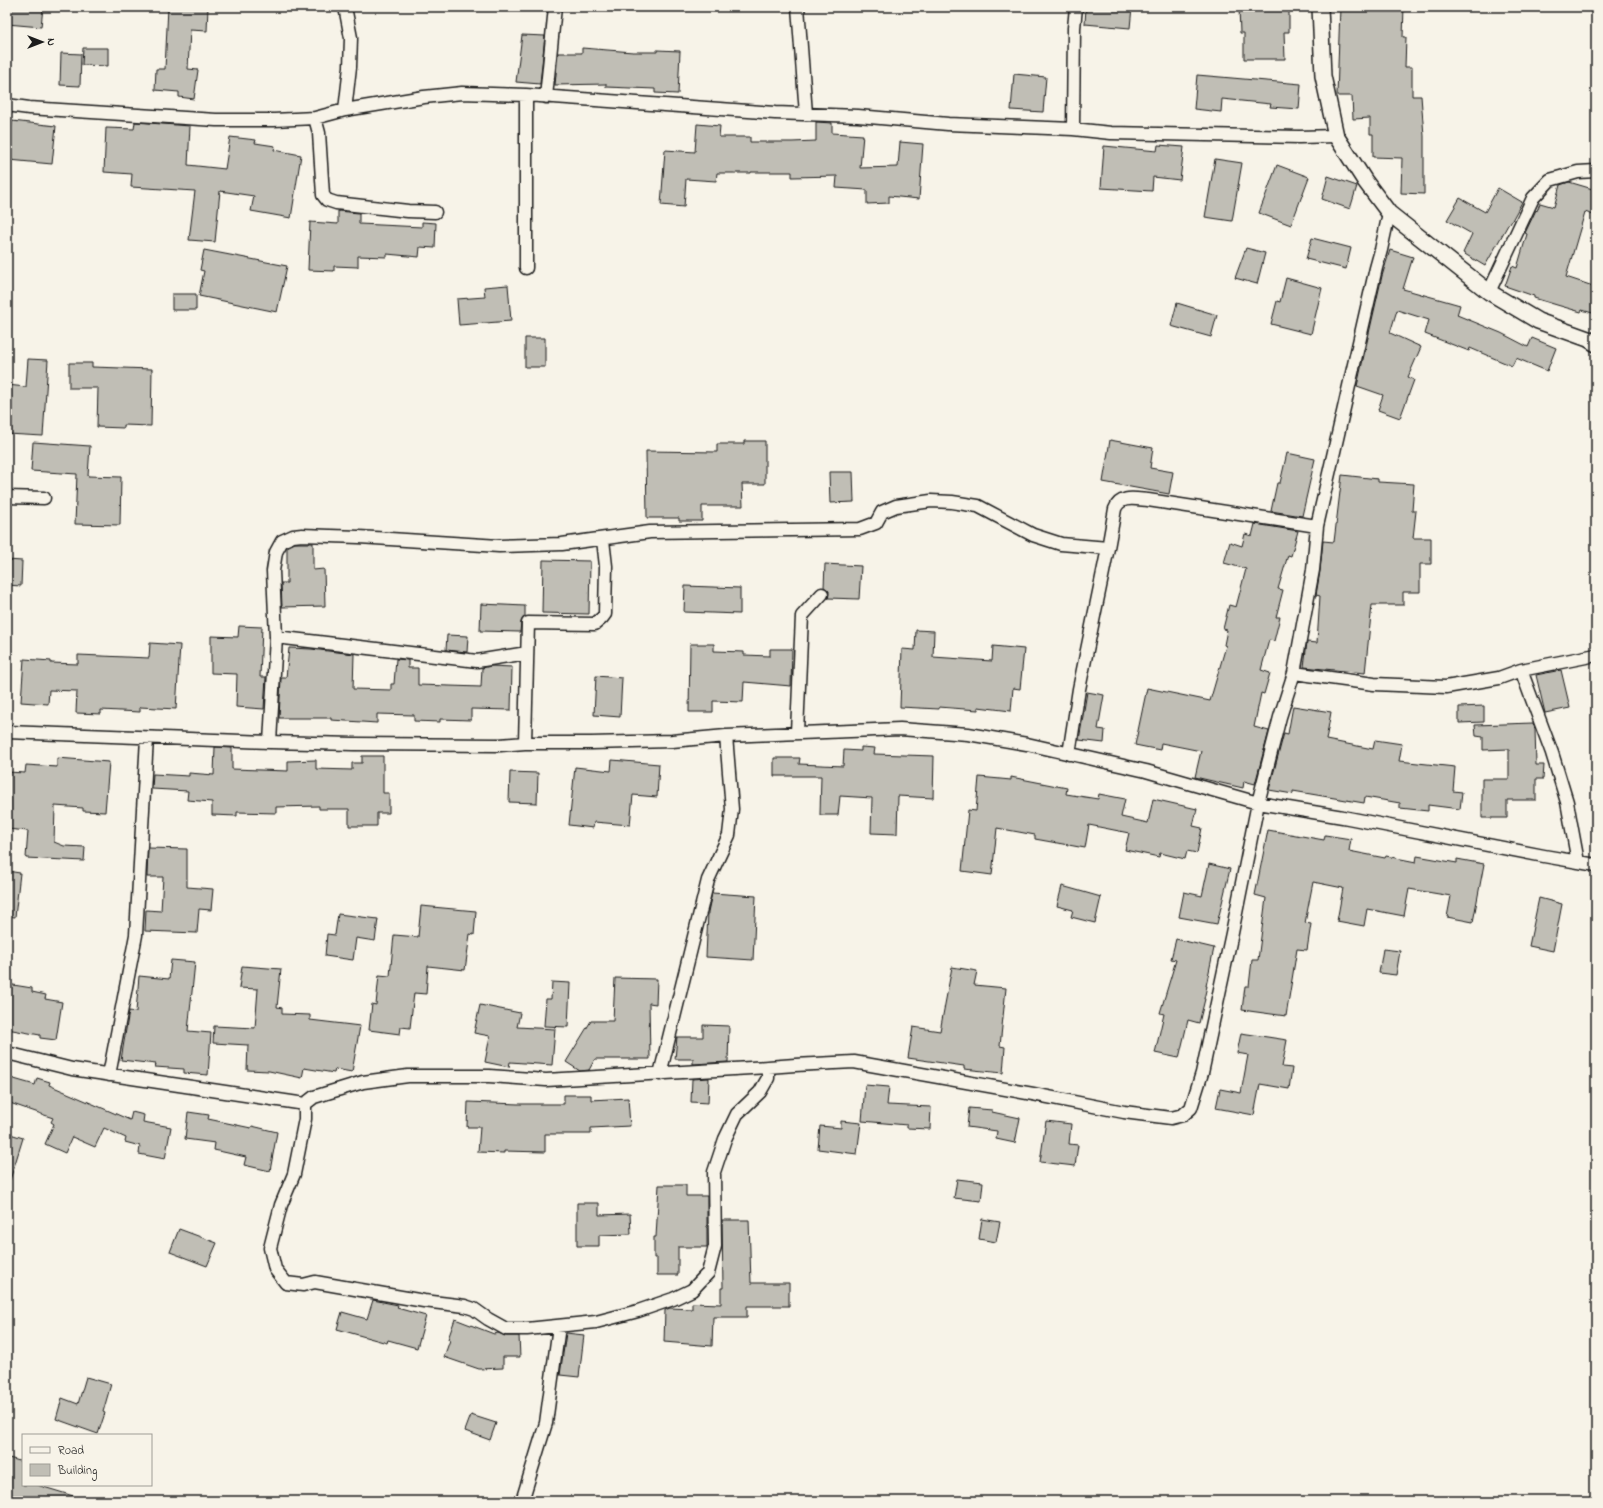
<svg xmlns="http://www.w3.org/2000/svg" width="1603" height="1508" viewBox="0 0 1603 1508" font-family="'Indie Flower',sans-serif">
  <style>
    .building { fill: #c0beb5; stroke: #1c1c1c }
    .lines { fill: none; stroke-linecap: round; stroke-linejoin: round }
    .minor-casing { stroke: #1c1c1c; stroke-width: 15 }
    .tertiary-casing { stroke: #1c1c1c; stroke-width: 18 }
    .minor { stroke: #f7f3e8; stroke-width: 12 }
    .tertiary { stroke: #f7f3e8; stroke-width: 15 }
  </style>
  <rect width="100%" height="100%" fill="#f7f3e8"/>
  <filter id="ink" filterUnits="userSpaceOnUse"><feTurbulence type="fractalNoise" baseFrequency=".025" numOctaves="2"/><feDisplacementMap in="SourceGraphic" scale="8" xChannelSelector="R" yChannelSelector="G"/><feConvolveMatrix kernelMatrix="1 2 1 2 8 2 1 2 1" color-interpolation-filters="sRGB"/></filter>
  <g filter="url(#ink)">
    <path class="building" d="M8,7H43L41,27L7,24Z
      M168,7H208L207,31L190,30L188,69L198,70L194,99L179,97V92L155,90L156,69H165Z
      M1086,7H1132L1130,28L1085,24Z
      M1239,7H1289V32H1284L1285,59H1244V33H1240Z
      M1340,7H1404L1403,37H1406L1405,67H1412V96H1421L1424,136V194L1401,193L1402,158L1373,157V134H1370V118L1353,119L1352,96H1337Z
      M522,35L545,36L540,84L516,82Z
      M83,48H108V66L82,65Z
      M582,48L633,52H657V50L680,51L678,94L655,93V89L606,87V84L555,85L558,53H582Z
      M61,53L81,54L80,86L60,85Z
      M1014,74L1046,77L1043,112L1011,110Z
      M1197,75L1301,84L1299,109L1270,107L1271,104L1222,99L1221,112L1194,109Z
      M12,121L56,126L52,164L9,160Z
      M135,122L190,126L188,165L225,169L230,137L256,140L255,143L275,146L274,150L301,155L291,218L251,211L254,196L220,191L215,242L189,240L195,191L131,187L132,174L104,172L106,128L134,129Z
      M816,122L832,123V133L863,135L860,168L898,167L900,142L923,144L919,199L889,196V203L867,204V190L836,188L837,176L792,177V172H751V173H717L716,181L686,179L684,207L661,205L665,150L695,152L697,124L720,126L719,137H750V142H792L816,141Z
      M1158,145L1184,147L1180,180L1153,177L1152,191L1101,188L1104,146L1157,151Z
      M1215,159L1242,163L1232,221L1205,217Z
      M1277,165L1309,177L1291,225L1259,213Z
      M1328,176L1357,186L1350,209L1322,199Z
      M1569,182L1596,190V216L1585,212L1566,277L1596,287V314L1582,310L1581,312L1557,305L1534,298V296L1505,286L1512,266L1517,268L1527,234L1525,233L1536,210L1537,211L1540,203L1554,207L1560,185Z
      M1498,188L1522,202L1510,224L1509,223L1485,266L1463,253L1472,234L1447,220L1460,198L1485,212Z
      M338,211L359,213V224L422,227V222L436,223L435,248L420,247L419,257L387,254V257L358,256V267L334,266V271L308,270L310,222L338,224Z
      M1312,238L1351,248L1346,269L1306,259Z
      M1246,248L1265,253L1257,284L1235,278Z
      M204,250L287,266L277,312L199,296L204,271L200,270Z
      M1390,250L1413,257L1403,289L1460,305L1457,315L1501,333L1528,347L1532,338L1556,348L1547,371L1516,358L1512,366L1470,348L1469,351L1425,334L1429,320L1397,310L1390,333L1421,347L1408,377L1414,380L1400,418L1378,410L1383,395L1357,386L1382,276Z
      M1286,278L1322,288L1311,334L1271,324L1277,301L1280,302Z
      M508,285L511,321L459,325L457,299L485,297L484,287Z
      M172,294H196V310H172Z
      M1177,303L1217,315L1211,337L1171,326Z
      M525,338H545V367H525Z
      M28,359L48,360L43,436L7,434V385L26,387Z
      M69,363H92V367L152,369L151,426L124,425V428L97,427L98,388H69Z
      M1110,440L1153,448L1150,468L1173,472L1169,494L1103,482Z
      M744,441H765V484H742L743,506H702V521H679V518H647L646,451L717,452V444H744Z
      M33,442L90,446L88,476L121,477L120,525L75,524L77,474L31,471Z
      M1287,453L1315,459L1302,516L1271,511L1277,483H1280Z
      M829,472H853L854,502L830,503Z
      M1342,475L1378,479V482L1414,484L1412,511H1416L1413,538H1431V564H1420V592H1403V605H1372L1365,673L1304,667L1307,642L1317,643L1320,596L1316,595L1320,571L1323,541L1334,542Z
      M1255,524L1298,531L1291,556L1288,555L1278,589L1283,590L1276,617H1280L1274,641L1269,640L1261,670L1270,673L1264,694L1261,693L1254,727L1269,731L1255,784L1244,781L1243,788L1195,777L1201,751L1161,743L1160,750L1135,745L1147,688L1210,701L1226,646L1224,645L1227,630L1223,629L1229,605L1236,607L1246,569L1224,563L1230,542L1242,546L1245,534L1252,536Z
      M295,543H313V570L324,569L325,606L282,607L281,583H287V547Z
      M7,560L22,561L21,586L7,585Z
      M543,560L590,561L589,614L542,613Z
      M825,564L861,566L859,599L828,598L829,591L824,587Z
      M685,586L740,588V614L684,612Z
      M481,604L525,606V616L521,622L520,632L480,631Z
      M239,626L262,627L260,677H266L264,709L236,707L237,674L211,673V636L238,637Z
      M916,630L934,631L933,657L992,661L993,646L1024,649L1020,689L1013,688L1011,711L978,707V710L939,707V709L900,707L902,649L915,650Z
      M447,635L468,636L467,652L446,650Z
      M150,643L180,645L176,709L140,707V712L101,710V714L76,713L77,691L49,690L48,704L21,702L24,659L51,661V663L78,664V655L149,658Z
      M690,644H714V651L744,652V655L770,656V649H792L791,686L744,682L743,702L713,701V712H689Z
      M289,648L311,649L354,654L353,689L391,690V684H394L396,659L408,660V668H418V685L481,687L482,668L491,666L512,667L511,710L471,709V720L440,719V722L414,721V715L377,714V723L331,720V718H279L281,678H286Z
      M1561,670L1570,708L1545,713L1536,675Z
      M596,676L622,678L620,717L594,715Z
      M1087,692L1104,695L1098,729L1105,730L1104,743L1079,740Z
      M1293,706L1331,712L1326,740L1373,749L1375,740L1402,744L1399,761L1455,767L1453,791L1462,792L1460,809L1428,805V811L1400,808V803L1365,797L1364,803L1293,791V794L1269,790L1284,733L1288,734Z
      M1484,706V722L1459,723V707Z
      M1533,723L1535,729L1536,765H1544L1543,779H1536V800H1507V818H1482V779H1509V749L1483,750V737L1476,736L1475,725Z
      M215,747L232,748V769L288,771V761L316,760V769L352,770V763H362V756H383V793H389V813H377V826H349V809H319V806L276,807V813L237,812V816L212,815V802L187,800L188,791L152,789L153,774L189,776V773L214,775Z
      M861,747L875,748L874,754L934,756L933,798L898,796L897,834L871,833L872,798L840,796L838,815H820L821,776H774V758H800L799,764L843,766L844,750L861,751Z
      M57,758L109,762L105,812L83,811V808L55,806L54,842L64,846L85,847L84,861L26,858L28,831L7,829V772L25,773L26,765L57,767Z
      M612,760L659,764L657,797L633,795L630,825L594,822L593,828L569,825L575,767L611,771Z
      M510,772L538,773L537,803L509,802Z
      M979,777L1011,780V777L1067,788L1066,794L1098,799L1099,794L1125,799L1121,817L1148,823L1153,799L1197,809L1193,826L1202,828L1197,853L1187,851L1185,859L1160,853L1159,857L1125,850L1129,833L1089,825L1085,848L1035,839V835L997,828L992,875L962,871L968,810L976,811Z
      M1268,830L1324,840L1325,835L1351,839L1349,851L1385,858L1386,856L1416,862L1417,856L1457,863V859L1484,864L1473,922L1447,917L1451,896L1409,889L1404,916L1367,909L1364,926L1337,921L1343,888L1313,882L1305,923L1311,924L1307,950L1297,949L1286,1016L1242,1010L1245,986H1249L1252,960H1258L1266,898L1255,895Z
      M148,848L187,849V887L213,889L211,910L199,909L197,933L145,931L146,910L161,911L163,877H147Z
      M1209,864L1230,869L1217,924L1179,917L1184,892L1202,896Z
      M7,871L20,873L15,917L7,916Z
      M1062,886L1101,897L1095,923L1071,917L1073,910L1057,906Z
      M712,893L756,896L753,960L706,957L708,912Z
      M1539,898L1562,904L1553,951L1529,946Z
      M421,906L476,911L474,935L470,934L465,970L428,966L426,994L414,993L410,1028L401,1027L400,1034L369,1030L372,1004L376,1005L379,975L390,976L394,935L418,937Z
      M338,914L378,919L375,941L356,938L353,960L325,956L327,934L335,935Z
      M1176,939L1214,948L1206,986H1207L1204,999H1205L1199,1023L1188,1020L1179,1058L1155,1053L1164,1014L1160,1013L1176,960L1171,959Z
      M1383,949L1400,951L1396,975L1379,973Z
      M171,960L195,962L188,1031L211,1033L208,1075L184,1073V1069L155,1067L156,1064L121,1060L129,1011L136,1012L139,976L169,979Z
      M242,966L281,969L277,1007L282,1008V1014L310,1015V1020L360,1026L352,1072L335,1069L334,1073L304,1068L302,1078L269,1071L247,1070L248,1045L213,1043L214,1026L255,1028L258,989L239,988Z
      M952,967L977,971L974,985L1006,988L1000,1046L1005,1047L1003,1073L964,1069V1066L908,1058L913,1027L940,1031Z
      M615,978L657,979L656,1004L649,1003L650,1059H595L589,1070L580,1071L566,1062L591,1021H613Z
      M552,982L570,983L568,1027L544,1026L546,999H551Z
      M7,984L32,988V992L46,995L45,999L62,1002L56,1040L40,1038V1035L7,1029Z
      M480,1005L520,1013L517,1027L555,1029L552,1065L510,1062L509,1067L485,1062L490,1036L474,1033Z
      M703,1025L729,1026L728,1062L693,1064V1059H675L677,1037H703Z
      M1241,1033L1287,1040L1282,1067L1292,1068L1289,1089L1260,1084L1254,1115L1216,1108L1220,1089L1241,1093L1248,1055L1237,1053Z
      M7,1077L35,1085L37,1078L50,1082L49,1085L130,1120L132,1112L144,1115L143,1122L171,1127L165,1159L139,1154L140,1146L125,1142L126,1138L104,1128L95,1147L72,1137L65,1153L45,1144L54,1124L51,1122L53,1118L7,1102Z
      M709,1078L708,1103L691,1102L692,1079Z
      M865,1085L889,1087L887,1105L931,1107L930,1129L907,1128V1125L862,1121Z
      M564,1095H591V1100L628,1098L630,1126L591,1128V1134H545V1152L504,1151V1153L478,1152L480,1127H467L468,1102L518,1104H564Z
      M969,1108L992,1110V1112L1020,1118L1015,1143L996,1139L997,1131L967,1127Z
      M188,1112L209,1115L208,1119L251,1128L252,1126L277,1132L270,1171L244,1165L246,1157L214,1150L215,1143L185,1139Z
      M841,1121L861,1123L857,1154L818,1149L820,1126L841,1128Z
      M1046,1121L1071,1124L1069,1144L1078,1145L1075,1166L1040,1162Z
      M7,1133L23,1138L10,1180H7Z
      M957,1179L983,1182L981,1201L954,1198Z
      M659,1185H686V1196H707V1247H678V1275H657V1258H654V1237H656Z
      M577,1203H599V1215L630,1214L631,1234L599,1235V1246H577Z
      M982,1219L1000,1222L996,1242L979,1239Z
      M722,1220H749L751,1283H789V1306H747V1317H713L712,1346L664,1342L665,1310L670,1308L692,1309V1303L721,1304V1288H723Z
      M179,1229L217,1243L207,1266L170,1252Z
      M373,1300L398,1305L397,1308L426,1316L417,1348L388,1340L387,1343L337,1329L342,1312L367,1319Z
      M455,1319L494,1334L498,1333L506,1336H519L520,1357H503V1368L479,1369L444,1357L450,1340L448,1339Z
      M566,1333L584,1335L579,1377L560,1375Z
      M86,1377L111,1384L103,1412L105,1413L98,1434L56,1419L62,1398L78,1404Z
      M471,1415L496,1423L490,1440L465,1431Z
      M9,1458L23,1462V1485H37L80,1498L79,1501H7V1465Z"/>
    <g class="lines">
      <defs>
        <path id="minor" d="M345,7L351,38L350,67L345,110
          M798,7L806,114
          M526,95V268
          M546,97L555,7
          M7,105L29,108L216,120H274L315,118L345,110L424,97L462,93L526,95L775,113L858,116L948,124L1073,129L1111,133L1299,137L1336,136
          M315,118L319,133L323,195L327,200L336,203L408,211L435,212
          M1073,129L1074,28L1076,7
          M1489,292L1533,198L1550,180L1578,172L1596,171
          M7,497L44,498
          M276,637L477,661L527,653
          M1521,670L1552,753L1567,802L1578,862
          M1294,673L1374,684L1446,687L1499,678L1521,670L1596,655
          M7,732L270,742L354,744L500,745L525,743H591L672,741L726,736L900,729L968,734L1027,744L1146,771L1258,803L1343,817L1544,856L1596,865
          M797,732L802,616L822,594
          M270,742L276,637L273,571L276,552L282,541L293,536L302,535L359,537L499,546L562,544L650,532L860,529L876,523L882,512L896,506L931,501L952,502L978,506L1033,535L1061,544L1108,548
          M525,743L528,623L595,624L602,618L605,614L606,566L603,540
          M1069,754L1079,689L1108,548L1115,509C1120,495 1135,499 1148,500L1317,526
          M7,1053L72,1069L305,1104L314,1097L363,1082L408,1076H489L546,1080L768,1067L795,1065L854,1062L1033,1094L1124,1112L1171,1118L1183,1115L1191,1108L1202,1073L1232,933L1258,803L1280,717L1294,673L1313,570L1317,526L1376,268L1381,250L1389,213
          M660,1074L708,880L729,835L732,809L726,736
          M109,1075L136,935L147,738
          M305,1104V1119L294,1174L281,1205L270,1248L275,1269L286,1283L303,1285L315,1282L424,1301L465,1306L474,1309L488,1319L506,1329H527L596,1322L638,1311L673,1299L692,1290L708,1273L715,1246L714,1172L725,1139L737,1114L760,1092L768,1078V1067
          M522,1501L546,1423L559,1326"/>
        <path id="tertiary" d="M1320,7L1323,76L1336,136L1365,181L1389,213L1489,292L1538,321L1588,339L1596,344"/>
      </defs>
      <use href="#minor" class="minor-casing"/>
      <use href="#tertiary" class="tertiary-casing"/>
      <use href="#minor" class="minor"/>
      <use href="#tertiary" class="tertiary"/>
    </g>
  </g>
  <rect width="1603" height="1508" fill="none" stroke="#f7f3e8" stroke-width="24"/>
  <rect x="12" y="12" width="1579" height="1484" fill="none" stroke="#1c1c1c" stroke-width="1.5" filter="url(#ink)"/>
  <rect x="22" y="1434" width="130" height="52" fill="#f7f3e8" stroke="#9f9d96"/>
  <rect x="30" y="1447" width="20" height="6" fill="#f7f3e8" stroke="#9f9d96"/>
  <text x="58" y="1454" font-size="12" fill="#1c1c1c">Road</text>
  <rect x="30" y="1464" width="20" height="12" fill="#c0beb5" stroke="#9f9d96"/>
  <text x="58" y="1474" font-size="12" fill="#1c1c1c">Building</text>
  <g transform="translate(42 42) rotate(90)" stroke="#f7f3e8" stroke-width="3" paint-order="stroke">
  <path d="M0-3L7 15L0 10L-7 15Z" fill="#1c1c1c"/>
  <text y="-6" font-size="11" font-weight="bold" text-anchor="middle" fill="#1c1c1c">N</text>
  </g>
</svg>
